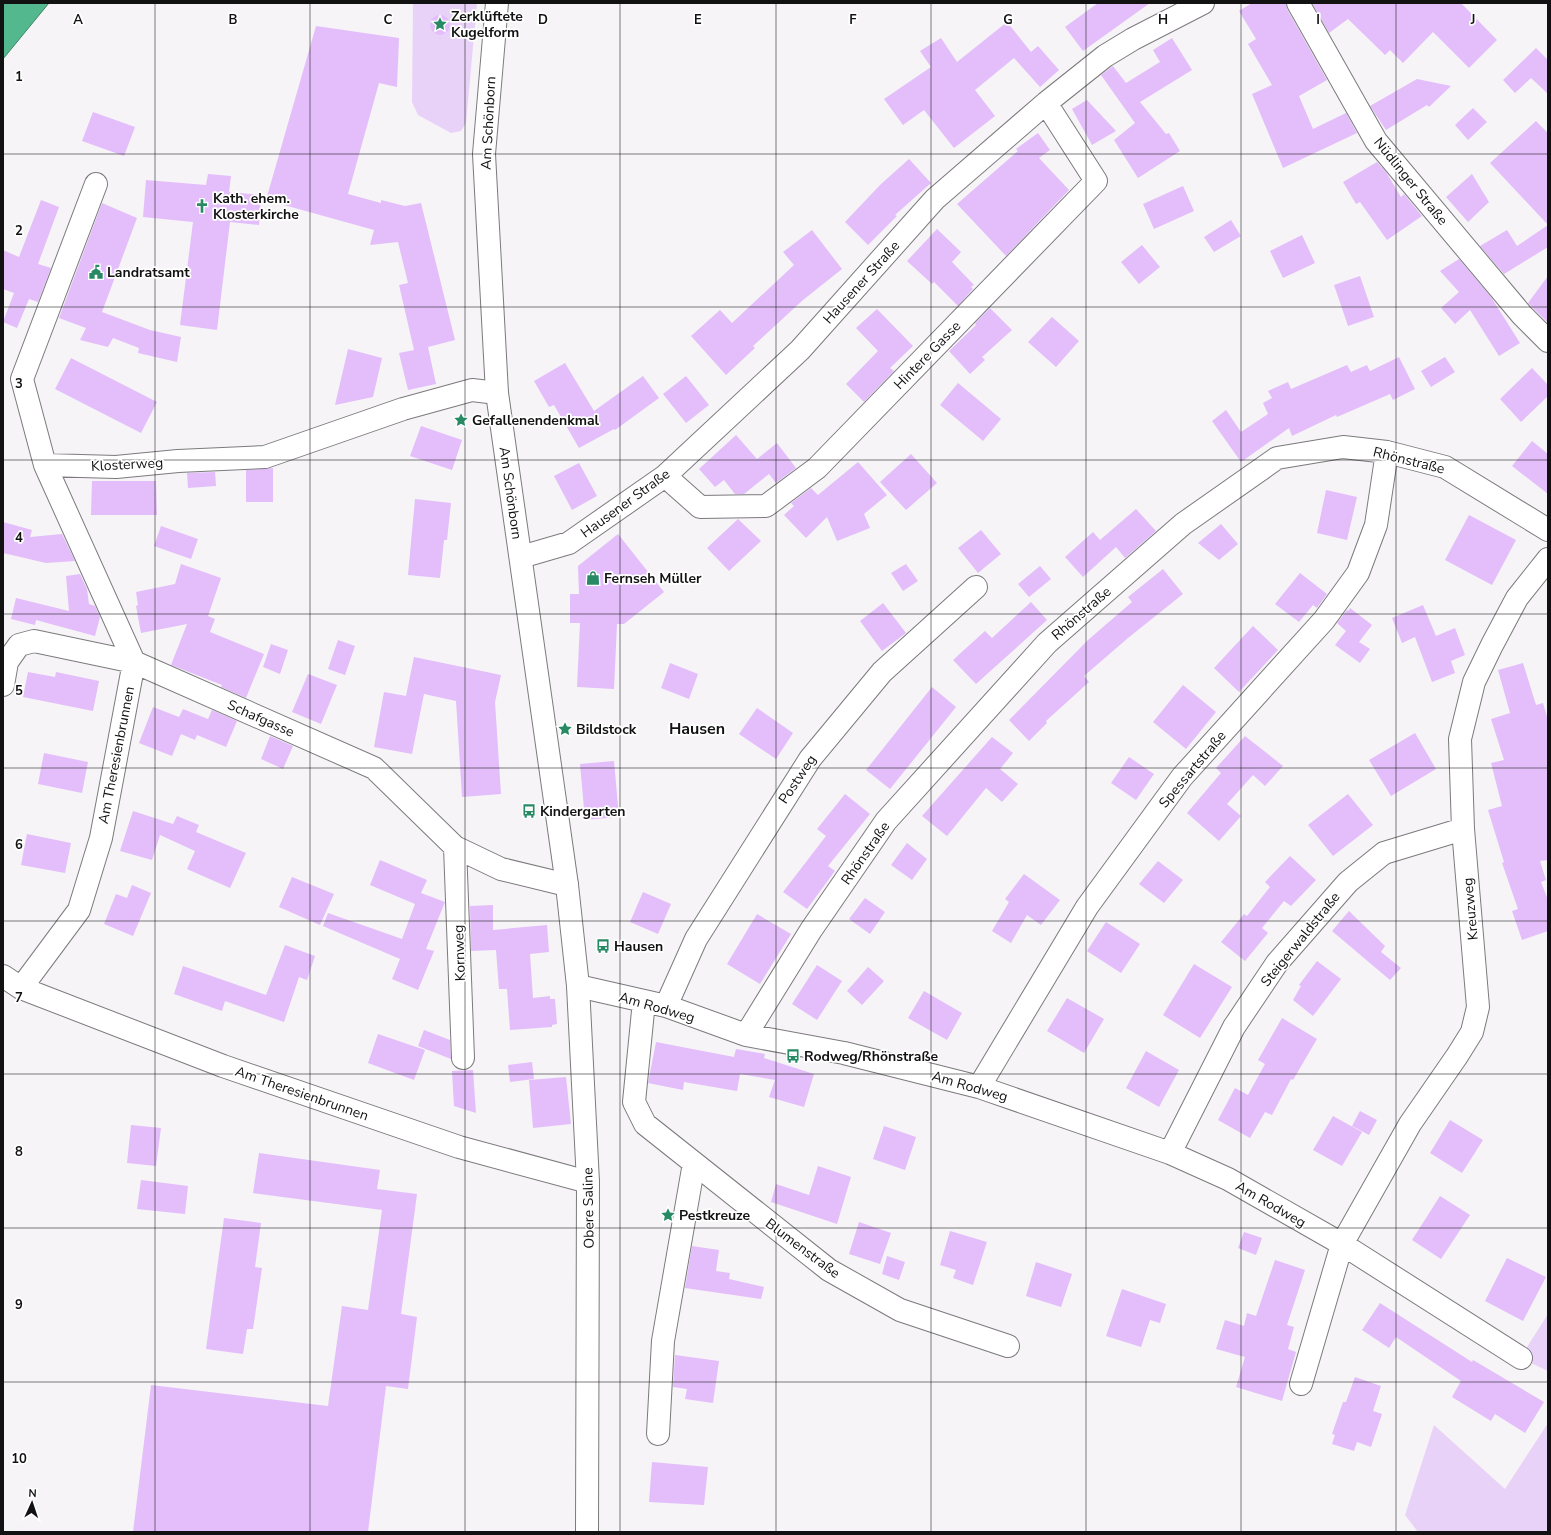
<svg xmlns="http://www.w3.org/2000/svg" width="1551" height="1535" viewBox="0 0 1551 1535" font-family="'Nunito Sans',sans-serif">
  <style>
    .green { fill: #e9d2f8 }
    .water { fill: #53b88d; stroke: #408668 }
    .building { fill: #e3befa }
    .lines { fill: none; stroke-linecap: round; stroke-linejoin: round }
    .minor-casing { stroke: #7c7a7d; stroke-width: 24 }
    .secondary-casing { stroke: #7c7a7d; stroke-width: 24 }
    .minor { stroke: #fff; stroke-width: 22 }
    .secondary { stroke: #fff; stroke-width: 22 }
    .grid { fill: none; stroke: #121213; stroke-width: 1; stroke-opacity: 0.55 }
    .labels { text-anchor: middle; stroke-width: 3.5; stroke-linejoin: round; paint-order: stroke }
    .poi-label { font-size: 14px; font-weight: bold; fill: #121213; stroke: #fff; text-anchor: start }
    .street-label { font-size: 14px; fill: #121213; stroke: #fff }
    .quarter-label { font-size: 16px; font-weight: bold; fill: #121213; stroke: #fff }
    .grid-label { font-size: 13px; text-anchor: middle; font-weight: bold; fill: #121213; stroke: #fff; stroke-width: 3.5; stroke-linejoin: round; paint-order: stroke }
  </style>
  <rect width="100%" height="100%" fill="#f6f4f7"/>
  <path class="green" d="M413,3H477L466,123L461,131L451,133L418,115L412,102Z
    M1548,1314V1371L1520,1358Z
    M1548,1423V1532H1418L1405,1515L1434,1425L1505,1489Z"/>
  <path class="water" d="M3,3H49L3,59Z"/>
  <path class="building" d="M1098,3H1150L1083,51L1065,27Z
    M1252,3H1286L1287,9L1327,80L1299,96L1313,129L1346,113L1357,133L1283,168L1252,94L1272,85L1248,44L1256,39L1239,11Z
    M1312,3H1461L1497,40L1469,68L1433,32L1403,63L1390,50L1385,55L1348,19L1329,33Z
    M430 25a10 10 0 1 1 20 0a10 10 0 1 1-20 0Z
    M1007,22L1031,52L1038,46L1059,70L1040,87L1014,58L975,90L995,116L954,148L924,110L903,125L884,99L931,67L920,51L941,38L957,62Z
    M316,26L399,38L397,87L379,83L348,194L381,203V200L405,206L421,203L455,340L428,347L436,384L408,390L399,353L414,350L399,285L408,283L398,242L370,245L374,230L266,200Z
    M1172,38L1192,70L1140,102L1166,134L1169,133L1180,151L1138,178L1114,140L1135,123L1101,75L1113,66L1126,83L1160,62L1153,50Z
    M1536,48L1548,60V94L1531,78L1515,93L1503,80Z
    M1417,79L1451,86L1429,107L1427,105L1386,130L1370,106Z
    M1087,100L1116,131L1092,145L1072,109Z
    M1473,108L1487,122L1468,140L1455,125Z
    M93,112L135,127L124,156L82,141Z
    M1536,121L1548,133V247L1504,274L1480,246L1507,230L1517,246L1548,225L1490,163Z
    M1038,133L1050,150L1039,158L1069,190L1006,256L957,204L1018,151L1016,149Z
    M909,159L931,183L895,215L897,216L868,245L845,222L880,185Z
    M1377,162L1386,172L1401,197L1404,194L1422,216L1387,240L1360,202L1356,204L1343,182Z
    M208,174L231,176L229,192L261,195L259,225L230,222L217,330L180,325L193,222L143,217L146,180L206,185Z
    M1472,174L1489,202L1468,222L1446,197Z
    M1183,186L1194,211L1154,229L1143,204Z
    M41,200L59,207L38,264L51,268L38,302L29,299L17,328L3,322L14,293L3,289V250L19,257Z
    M102,203L137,218L102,312L150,330L181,337L177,362L138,353L139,348L113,338L108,347L80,340L86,328L59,318Z
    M1231,220L1241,236L1214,252L1204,237Z
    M937,229L961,252L952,262L974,285L971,287L973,289L958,306L934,282L932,284L907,261Z
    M812,230L842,269L803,300L753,346L755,348L726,375L691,336L720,310L732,323L794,265L783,252Z
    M1302,235L1315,263L1283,278L1270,251Z
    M1142,245L1160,267L1139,284L1121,262Z
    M1459,259L1491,297L1520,343L1499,356L1470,310L1455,324L1441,308L1459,292L1440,271Z
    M1360,276L1374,317L1348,326L1334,285Z
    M1548,276V323L1528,303Z
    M990,308L1012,330L982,357L985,360L970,374L949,351L976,325L975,323Z
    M877,309L913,346L890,368L894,371L864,402L846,384L878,351L856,328Z
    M1052,317L1079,341L1056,367L1028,342Z
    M348,349L382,358L373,397L335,405Z
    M1399,357L1415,389L1393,400L1390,394L1337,417L1336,415L1292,436L1289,428L1241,462L1212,421L1226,410L1241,432L1268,414L1263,403L1272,398L1268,391L1288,382L1291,389L1347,365L1351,372L1367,365L1370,371Z
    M1445,357L1455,372L1431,387L1421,371Z
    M71,358L157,402L141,433L55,389Z
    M565,363L594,411L643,376L659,398L615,430L614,429L579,448L554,405L549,407L534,381Z
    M1532,368L1548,385V396L1521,422L1500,399Z
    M686,376L709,405L686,423L663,394Z
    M958,383L1001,419L983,441L940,405Z
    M421,426L462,440L452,470L410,456Z
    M736,435L757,459L777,443L796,468L776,483L769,474L744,494H735L724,480L715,487L699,469Z
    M1532,441L1548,454V494L1512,466Z
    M911,454L937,483L906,510L880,482Z
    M858,462L887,495L864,514L870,528L837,541L827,517L806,538L784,515L794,506L791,503L811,488L818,495Z
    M579,463L597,496L572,510L554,476Z
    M273,468V502H246V470Z
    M215,472L216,486L188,488L187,473Z
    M92,481H156L157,515H91Z
    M1326,490L1357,497L1347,540L1317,533Z
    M415,499L451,503L447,540H444L440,578L408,575Z
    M1136,509L1156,531L1125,558L1116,547L1083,577L1065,557L1093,532L1100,540Z
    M1469,515L1516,540L1492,585L1445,560Z
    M738,519L761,541L729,571L707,548Z
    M3,522L32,530L30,537L62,534L75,561L46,563L3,553Z
    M1221,524L1238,544L1219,560L1198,543Z
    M161,526L198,539L191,559L154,546Z
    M981,530L1001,554L978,573L958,548Z
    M618,534L664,592L624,624H617L614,689L577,687L580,623H570V594H579L578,566Z
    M181,564L221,578L208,616L215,619L210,632L264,654L246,698L221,687L222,685L171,665L187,624L141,633L136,606L138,605L136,592L175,584Z
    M906,564L918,581L903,591L891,573Z
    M1040,566L1051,579L1029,597L1018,584Z
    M1163,569L1183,594L1128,638L1084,676L1089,682L1046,721L1047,723L1029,741L1009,720L1088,640L1132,602L1128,597Z
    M1300,573L1327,594L1317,608L1313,605L1299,622L1275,604Z
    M80,574L87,589L89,604L95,606L100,617L95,636L36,620L35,625L11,619L16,598L69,611L66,576Z
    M1031,602L1047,620L976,684L953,660L985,631L992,638Z
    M883,603L906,633L882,651L860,621Z
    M1423,605L1436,636L1455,628L1465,655L1451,661L1455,673L1432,682L1415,637L1402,643L1392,618Z
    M1350,608L1372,625L1359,642L1370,649L1360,663L1335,645L1346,631L1337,623L1347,610L1348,611Z
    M1253,626L1278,650L1239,692L1214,668Z
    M338,640L355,646L345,675L328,669Z
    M271,644L288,650L280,674L263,667Z
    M414,657L501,675L495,702L501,794L462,797L456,701L424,694L412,754L374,747L384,692L406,696Z
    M670,663L698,674L689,699L661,688Z
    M1523,663L1536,705L1543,703L1548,720V860L1540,861L1546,880L1541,882L1548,900V931L1522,940L1512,911L1518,909L1502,863L1504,862L1488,810L1502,806L1491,763L1504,760L1491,719L1510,713L1498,670Z
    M28,672L55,677L56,672L99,681L93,711L23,697Z
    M308,674L337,685L321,724L292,712Z
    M1183,685L1216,712L1186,749L1153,722Z
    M932,687L956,707L890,789L866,770Z
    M153,707L179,717L183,709L208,719L212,710L237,721L226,747L197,735L195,740L181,734L172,756L139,743Z
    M757,708L793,733L776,759L739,734Z
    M1415,733L1436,769L1391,796L1369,760Z
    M270,736L293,746L283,769L261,759Z
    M1245,736L1283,766L1265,786L1253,775L1227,804L1241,816L1219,841L1187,813L1221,773L1216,768Z
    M992,737L1013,753L1000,769L1018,784L1002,802L986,788L947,836L922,816Z
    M44,753L88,762L82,793L38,784Z
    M1129,757L1154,774L1136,800L1111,783Z
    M614,761L619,817L585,820L580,764Z
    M845,794L870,814L828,866L835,871L807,909L783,892L826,836L817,829Z
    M1348,794L1373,825L1333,856L1308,825Z
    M133,811L173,824L177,816L199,825L196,832L246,853L230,888L187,869L195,851L160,835L152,860L120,851Z
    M27,834L71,843L65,873L21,865Z
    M907,843L927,859L912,880L891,865Z
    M1290,856L1316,880L1291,906L1284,901L1262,928L1268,933L1245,961L1221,942L1244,914L1247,916L1270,887L1265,882Z
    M380,860L427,880L421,893L445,902L426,949L434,951L418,990L392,979L400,959L323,926L328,913L402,939L415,904L370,885Z
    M1158,861L1183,880L1164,903L1139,884Z
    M1024,874L1060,900L1041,925L1027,915L1011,943L992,931L1009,902L1005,899Z
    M292,877L334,894L320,925L279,907Z
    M132,885L151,893L133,936L104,924L116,894L127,898Z
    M643,892L671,904L658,934L630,922Z
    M865,898L885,912L870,934L849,919Z
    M493,905V930L547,925L549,952L530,954L533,998L550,996V999H555L557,1024L552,1025V1027L510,1030L507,989H499L496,950L471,951L470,906Z
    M1349,911L1385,946L1381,952L1401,968L1390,980L1332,931Z
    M757,914L791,934L760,984L727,964Z
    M1106,922L1140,944L1121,973L1087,951Z
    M285,945L315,956L307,980L299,977L284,1022L225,1001L222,1011L174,994L183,966L266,995Z
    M1317,961L1341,979L1313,1016L1293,1000L1301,986L1299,985Z
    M1194,964L1232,987L1200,1038L1163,1015Z
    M817,965L842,981L817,1020L792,1004Z
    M868,967L884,981L862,1005L847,991Z
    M924,991L962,1013L947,1040L908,1018Z
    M1067,998L1104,1019L1084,1053L1047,1031Z
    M1282,1018L1317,1039L1293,1080L1291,1079L1272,1115L1265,1112L1250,1138L1218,1120L1235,1088L1248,1095L1265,1064L1258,1060Z
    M424,1030L450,1040L451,1059L418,1046Z
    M378,1034L425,1050L414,1080L368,1063Z
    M656,1042L734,1057L736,1049L765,1054L764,1058L814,1074L804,1107L769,1097L775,1080L740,1074L737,1091L684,1082L683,1090L648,1083Z
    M1146,1051L1179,1070L1159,1107L1126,1088Z
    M532,1062L534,1079L510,1082L508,1065Z
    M473,1070L476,1113L454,1106L452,1071Z
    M566,1077L571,1124L533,1128L529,1080Z
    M1360,1111L1377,1120L1369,1135L1352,1126Z
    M1333,1116L1362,1132L1342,1166L1313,1150Z
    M1450,1120L1483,1140L1462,1173L1430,1153Z
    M131,1125L161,1128L156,1166L127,1163Z
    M884,1126L916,1137L905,1170L873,1159Z
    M259,1153L380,1170L377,1189L417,1194L401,1314L417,1317L408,1389L386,1386L368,1532H133L151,1385L328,1406L342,1306L368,1310L382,1210L253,1193Z
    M818,1166L851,1177L837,1224L771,1202L776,1184L809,1195Z
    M141,1180L188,1186L185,1214L137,1209Z
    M1440,1196L1470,1215L1441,1259L1412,1240Z
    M224,1218L261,1223L255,1267L262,1268L253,1329H247L243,1354L206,1349Z
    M859,1222L891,1233L880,1264L849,1254Z
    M950,1231L987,1242L973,1285L953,1278L956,1270L940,1265Z
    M1244,1232L1262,1238L1256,1255L1238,1248Z
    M692,1246L719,1250L716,1271L730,1273L729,1279L764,1287L761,1299L685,1288Z
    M887,1256L905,1262L899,1280L882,1274Z
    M1507,1258L1546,1277L1523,1321L1485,1301Z
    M1275,1260L1305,1270L1287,1325L1294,1327L1288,1349L1296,1352L1282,1401L1236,1387L1245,1357L1216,1349L1225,1320L1244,1326L1247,1313L1256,1316Z
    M1036,1262L1072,1274L1061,1307L1026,1296Z
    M1122,1289L1166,1304L1160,1323L1150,1320L1141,1347L1106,1336Z
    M1380,1303L1472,1362L1473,1360L1544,1402L1525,1433L1495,1414L1491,1421L1452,1397L1461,1381L1396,1337L1389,1348L1362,1330Z
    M675,1355L719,1361L713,1403L685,1399L687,1389L673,1387Z
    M1355,1377L1381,1386L1373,1411L1382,1414L1371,1447L1357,1442L1354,1451L1332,1444L1335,1435L1332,1434L1343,1402H1346Z
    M652,1462L708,1467L704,1505L649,1502Z"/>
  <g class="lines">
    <defs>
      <path id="minor" d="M1298,3L1376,141L1522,315L1548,341
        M96,184L22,379L45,465L116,467L178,461L265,457L403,409L472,390L497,393
        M45,465L134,662L374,768L455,847L501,869L567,885
        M665,476L700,507L766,506L817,468L1096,181L1046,103
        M521,557L569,543L665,476L800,350L935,199L1046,103L1105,56L1133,39L1203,3
        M3,685L7,662L19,645L34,641L134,662L101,838L79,910L21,988
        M455,847L463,1058
        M3,976L21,988L223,1066L459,1147L588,1182
        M578,986L666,1006L746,1035L844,1053L979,1087L1170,1153L1228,1179L1342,1244L1521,1358
        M644,1001L634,1102L645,1124L829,1270L900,1310L1008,1346
        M666,1006L696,939L810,759L882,672L976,587
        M746,1035L811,930L886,821L1047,643L1183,524L1277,458L1343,447L1387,452L1445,467L1548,530
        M979,1087L1087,907L1182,777L1324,620L1358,573L1376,525L1387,452
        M1170,1153L1234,1027L1277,963L1348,882L1384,853L1463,829
        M1301,1384L1342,1244L1410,1124L1457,1056L1472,1032L1478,1007L1463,829L1460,739L1474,682L1492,645L1517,598L1548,559
        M658,1434L663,1341L694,1163"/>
      <path id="secondary" d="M497,3L484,154L497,393L567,885L578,986L588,1182L587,1532"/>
    </defs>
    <use href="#minor" class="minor-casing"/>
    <use href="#secondary" class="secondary-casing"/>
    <use href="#minor" class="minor"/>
    <use href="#secondary" class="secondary"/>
  </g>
  <path class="grid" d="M155,3V1532M310,3V1532M465,3V1532M620,3V1532M776,3V1532M931,3V1532M1086,3V1532M1241,3V1532M1396,3V1532M3,154H1548M3,307H1548M3,460H1548M3,614H1548M3,768H1548M3,921H1548M3,1074H1548M3,1228H1548M3,1382H1548"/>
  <defs>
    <symbol id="sight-bare" viewBox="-9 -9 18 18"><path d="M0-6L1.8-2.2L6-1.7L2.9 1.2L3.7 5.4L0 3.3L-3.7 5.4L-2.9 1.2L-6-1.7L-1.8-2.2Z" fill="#278a64" stroke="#fff" stroke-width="2.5" paint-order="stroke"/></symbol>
    <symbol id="church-bare" viewBox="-9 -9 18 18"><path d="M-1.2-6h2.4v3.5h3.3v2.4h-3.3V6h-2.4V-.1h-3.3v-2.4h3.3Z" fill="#278a64" stroke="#fff" stroke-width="2.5" paint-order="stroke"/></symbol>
    <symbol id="civic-bare" viewBox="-9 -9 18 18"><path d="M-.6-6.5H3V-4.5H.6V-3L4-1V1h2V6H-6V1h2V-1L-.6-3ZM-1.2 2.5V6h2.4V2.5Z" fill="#278a64" stroke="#fff" stroke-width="2.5" paint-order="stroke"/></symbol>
    <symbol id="shop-bare" viewBox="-9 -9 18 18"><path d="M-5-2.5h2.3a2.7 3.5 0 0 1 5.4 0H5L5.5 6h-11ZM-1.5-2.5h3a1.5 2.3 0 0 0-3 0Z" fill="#278a64" stroke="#fff" stroke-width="2.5" paint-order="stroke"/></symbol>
    <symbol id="bus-bare" viewBox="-9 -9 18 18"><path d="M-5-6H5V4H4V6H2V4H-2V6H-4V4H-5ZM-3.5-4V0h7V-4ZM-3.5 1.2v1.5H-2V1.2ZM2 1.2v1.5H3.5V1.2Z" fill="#278a64" stroke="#fff" stroke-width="2.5" paint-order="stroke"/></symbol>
  </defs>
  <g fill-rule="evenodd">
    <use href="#sight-bare" x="430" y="14" width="20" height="20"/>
    <use href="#church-bare" x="192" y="196" width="20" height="20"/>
    <use href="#civic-bare" x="86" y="262" width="20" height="20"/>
    <use href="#sight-bare" x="451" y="410" width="20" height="20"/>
    <use href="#shop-bare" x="583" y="568" width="20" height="20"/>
    <use href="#sight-bare" x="555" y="719" width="20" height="20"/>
    <use href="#bus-bare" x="519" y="801" width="20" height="20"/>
    <use href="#bus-bare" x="593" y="936" width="20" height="20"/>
    <use href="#bus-bare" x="783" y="1046" width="20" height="20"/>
    <use href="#sight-bare" x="658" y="1205" width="20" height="20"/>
  </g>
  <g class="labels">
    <g class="poi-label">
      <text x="451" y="21">Zerklüftete<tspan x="451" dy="16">Kugelform</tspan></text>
      <text x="213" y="203">Kath. ehem.<tspan x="213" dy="16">Klosterkirche</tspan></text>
      <text x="107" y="277">Landratsamt</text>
      <text x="472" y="425">Gefallenendenkmal</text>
      <text x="604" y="583">Fernseh Müller</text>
      <text x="576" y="734">Bildstock</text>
      <text x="540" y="816">Kindergarten</text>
      <text x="614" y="951">Hausen</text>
      <text x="804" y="1061">Rodweg/Rhönstraße</text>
      <text x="679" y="1220">Pestkreuze</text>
    </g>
    <g class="street-label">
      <text transform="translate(488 123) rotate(-87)" y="5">Am Schönborn</text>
      <text transform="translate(1411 181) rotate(51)" y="5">Nüdlinger Straße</text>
      <text transform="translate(861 282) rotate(-48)" y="5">Hausener Straße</text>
      <text transform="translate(927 355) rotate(-46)" y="5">Hintere Gasse</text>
      <text transform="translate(1409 460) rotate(14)" y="5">Rhönstraße</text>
      <text transform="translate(127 464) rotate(-3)" y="5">Klosterweg</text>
      <text transform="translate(511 493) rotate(82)" y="5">Am Schönborn</text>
      <text transform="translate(625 503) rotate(-36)" y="5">Hausener Straße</text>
      <text transform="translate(1081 613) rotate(-41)" y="5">Rhönstraße</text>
      <text transform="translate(261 718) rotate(24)" y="5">Schafgasse</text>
      <text transform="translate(116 755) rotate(-79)" y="5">Am Theresienbrunnen</text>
      <text transform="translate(1192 769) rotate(-50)" y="5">Spessartstraße</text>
      <text transform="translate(797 779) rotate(-56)" y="5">Postweg</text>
      <text transform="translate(865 853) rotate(-55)" y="5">Rhönstraße</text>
      <text transform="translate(1470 909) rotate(-95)" y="5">Kreuzweg</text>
      <text transform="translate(1300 939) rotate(-51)" y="5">Steigerwaldstraße</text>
      <text transform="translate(459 953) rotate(-92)" y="5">Kornweg</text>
      <text transform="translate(657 1007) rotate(16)" y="5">Am Rodweg</text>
      <text transform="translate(970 1086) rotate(16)" y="5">Am Rodweg</text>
      <text transform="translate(302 1093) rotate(19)" y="5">Am Theresienbrunnen</text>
      <text transform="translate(1271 1204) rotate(30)" y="5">Am Rodweg</text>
      <text transform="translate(588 1208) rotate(-91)" y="5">Obere Saline</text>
      <text transform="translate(803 1248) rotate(37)" y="5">Blumenstraße</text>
    </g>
    <g class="quarter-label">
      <text x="697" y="734">Hausen</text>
    </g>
  </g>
  <g class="grid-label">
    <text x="78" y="24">A</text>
    <text x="233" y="24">B</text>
    <text x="388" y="24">C</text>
    <text x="543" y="24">D</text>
    <text x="698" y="24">E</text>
    <text x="853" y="24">F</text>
    <text x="1008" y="24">G</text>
    <text x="1163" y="24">H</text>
    <text x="1318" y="24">I</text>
    <text x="1473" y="24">J</text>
    <text x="19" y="81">1</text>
    <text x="19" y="235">2</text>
    <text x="19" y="388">3</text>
    <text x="19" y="542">4</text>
    <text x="19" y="695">5</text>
    <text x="19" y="849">6</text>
    <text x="19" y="1002">7</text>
    <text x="19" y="1156">8</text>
    <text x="19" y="1309">9</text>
    <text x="19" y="1463">10</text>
  </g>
  <rect width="1551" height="1535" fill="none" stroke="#121213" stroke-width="8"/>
  <g transform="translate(32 1503) rotate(3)" stroke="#ffffff" stroke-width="3" paint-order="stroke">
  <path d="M0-3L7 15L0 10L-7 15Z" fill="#121213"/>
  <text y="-6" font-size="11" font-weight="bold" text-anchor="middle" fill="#121213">N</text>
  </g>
</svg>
